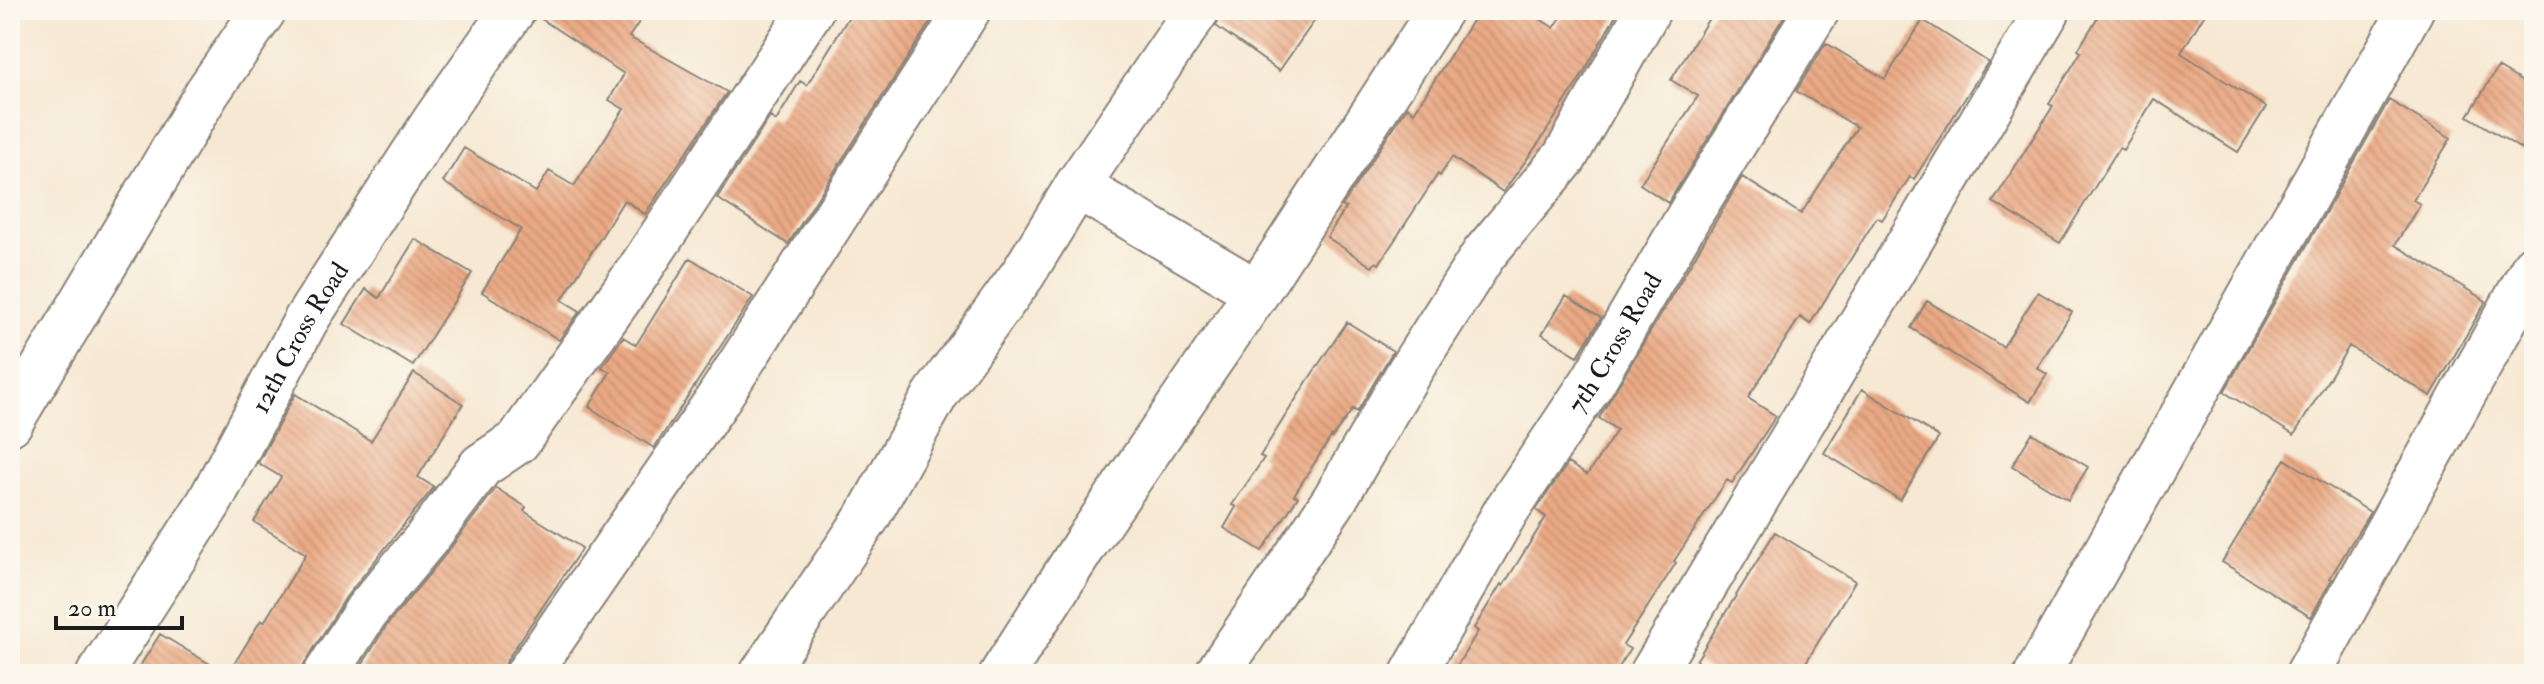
<svg xmlns="http://www.w3.org/2000/svg" width="2544" height="684" viewBox="0 0 2544 684" font-family="'IM FELL Double Pica',serif">
  <style>
    .building { fill: url(#building-back-hatch) }
    .lines { fill: none; stroke-linecap: round; stroke-linejoin: round }
    .minor-casing { stroke: #898277; stroke-width: 48 }
    .minor { stroke: #fff; stroke-width: 44 }
    .labels { text-anchor: middle; stroke-width: 7; stroke-linejoin: round; paint-order: stroke }
    .street-label { font-size: 26px; fill: #1c1c1c; stroke: #fbf7ec }
  </style>
  <defs>
    <pattern id="building-back-hatch" width="6" height="6" patternUnits="userSpaceOnUse" patternTransform="scale(2)"><rect width="6" height="6" fill="#eaa984"/><path d="M-1 5l2 2M0 0l6 6M5-1l2 2" fill="none" stroke="#c89171"/></pattern>
  </defs>
  <rect width="100%" height="100%" fill="#fbf7ec"/>
  <filter id="ink" filterUnits="userSpaceOnUse"><feTurbulence type="fractalNoise" baseFrequency=".0125" numOctaves="2"/><feDisplacementMap in="SourceGraphic" scale="16" xChannelSelector="R" yChannelSelector="G"/><feConvolveMatrix kernelMatrix="1 2 1 2 8 2 1 2 1" color-interpolation-filters="sRGB"/></filter>
  <filter id="wash" filterUnits="userSpaceOnUse"><feTurbulence type="fractalNoise" baseFrequency=".006" numOctaves="4" result="noise"/><feDisplacementMap in="SourceGraphic" scale="32" xChannelSelector="R" yChannelSelector="G"/><feGaussianBlur stdDeviation="1.8" result="paint"/><feColorMatrix in="noise" values="0 0 0 0 0 0 0 0 0 0 0 0 0 0 0 0 0 1.4 0 .05"/><feComposite in="paint" operator="in"/></filter>
  <g filter="url(#wash)">
    <rect width="100%" height="100%" fill="#f6e8d2"/>
    <g id="blocks">
      <path class="building" d="M538,10H647L629,37L727,92L645,214L624,200L562,300L580,311L559,340L482,292L521,229L443,182L464,148L536,192L549,171L574,186L624,109L609,100L624,74L537,16Z
        M853,10H938L788,244L717,198L770,117L776,121L800,81L807,85Z
        M1222,10H1322L1279,71L1216,26Z
        M1479,10H1526L1554,28L1566,10H1619L1578,82L1540,141L1503,192L1452,157L1440,176L1438,174L1379,264L1376,262L1372,267L1327,237L1346,208L1342,206L1407,107L1414,112Z
        M1714,10H1788L1668,203L1640,184L1698,96L1671,80Z
        M2102,10H2207L2181,53L2266,107L2238,152L2154,99L2123,150L2119,148L2060,243L1993,202L2053,106L2049,104L2081,52L2078,50Z
        M1923,20L1988,62L1914,179L1910,177L1882,220L1877,217L1810,324L1800,317L1748,398L1776,416L1732,483L1727,480L1674,561L1676,563L1623,645L1630,649L1615,674H1452L1478,631L1474,628L1501,584L1503,586L1546,517L1536,510L1568,463L1587,475L1617,430L1599,418L1742,177L1801,214L1857,127L1796,91L1826,43L1885,79Z
        M2498,67L2534,89V157L2468,116Z
        M2389,100L2451,138L2413,200L2420,204L2395,245L2486,301L2431,396L2349,346L2294,435L2224,392Z
        M415,239L472,273L413,366L344,324L366,289L379,298Z
        M690,258L753,297L654,448L589,407L610,372L602,367L623,337L636,345Z
        M2038,292L2072,312L2037,368L2047,374L2030,402L1911,328L1927,301L2003,347Z
        M1566,296L1601,318L1578,356L1542,334Z
        M1347,322L1393,351L1357,412L1353,409L1332,438L1331,437L1294,495L1298,497L1262,551L1224,528L1236,507L1232,505L1264,458L1260,456L1308,380Z
        M414,373L463,404L418,477L434,487L346,597L298,674H228L261,620L264,622L306,554L254,522L281,477L258,463L295,394L371,441Z
        M1862,389L1939,437L1900,500L1824,453Z
        M2032,433L2088,467L2068,500L2012,466Z
        M2285,459L2370,512L2330,578L2332,579L2311,617L2222,562Z
        M496,488L526,507L524,511L582,548L507,660L503,674H370L360,668L387,625L445,555Z
        M1775,532L1855,581L1799,674H1717L1696,661Z
        M160,634L226,674H135Z"/>
    </g>
  </g>
  <g filter="url(#ink)">
    <use href="#blocks" fill-opacity="0" stroke="#898277" stroke-width="2"/>
    <g class="lines">
      <defs>
        <g id="minor">
          <path d="M1077,186L1257,292"/>
          <path d="M10,423L207,93L264,10"/>
          <path id="s1" d="M99,674L209,503L306,320L436,119L513,10"/>
          <path d="M326,674L367,610L426,539L481,466L518,441L638,272L811,10"/>
          <path d="M528,674L714,405L968,10"/>
          <path d="M762,674L868,516L936,394L1023,274L1077,186L1197,10"/>
          <path d="M1002,674L1087,541L1257,292L1440,10"/>
          <path d="M1217,674L1333,502L1409,372L1484,254L1565,157L1648,10"/>
          <path id="s2" d="M1413,674L1506,511L1593,381L1690,214L1817,10"/>
          <path d="M1652,674L2048,10"/>
          <path d="M2037,674L2411,10"/>
          <path d="M2308,674L2534,267"/>
        </g>
      </defs>
      <use href="#minor" class="minor-casing"/>
      <use href="#minor" class="minor"/>
    </g>
  </g>
  <g class="labels">
    <g class="street-label">
      <text dy="9" stroke="none"><textPath href="#s1" startOffset="392">12th Cross Road</textPath></text>
      <text dy="9" stroke="none"><textPath href="#s2" startOffset="388">7th Cross Road</textPath></text>
    </g>
  </g>
  <rect width="2544" height="684" fill="none" stroke="#fbf7ec" stroke-width="40"/>
  <path d="M56 616v12h126v-12" fill="none" stroke="#1c1c1c" stroke-width="4"/>
  <text x="68" y="616" font-size="24" fill="#1c1c1c" stroke="#fbf7ec" stroke-width="6" paint-order="stroke">20 m</text>
</svg>
